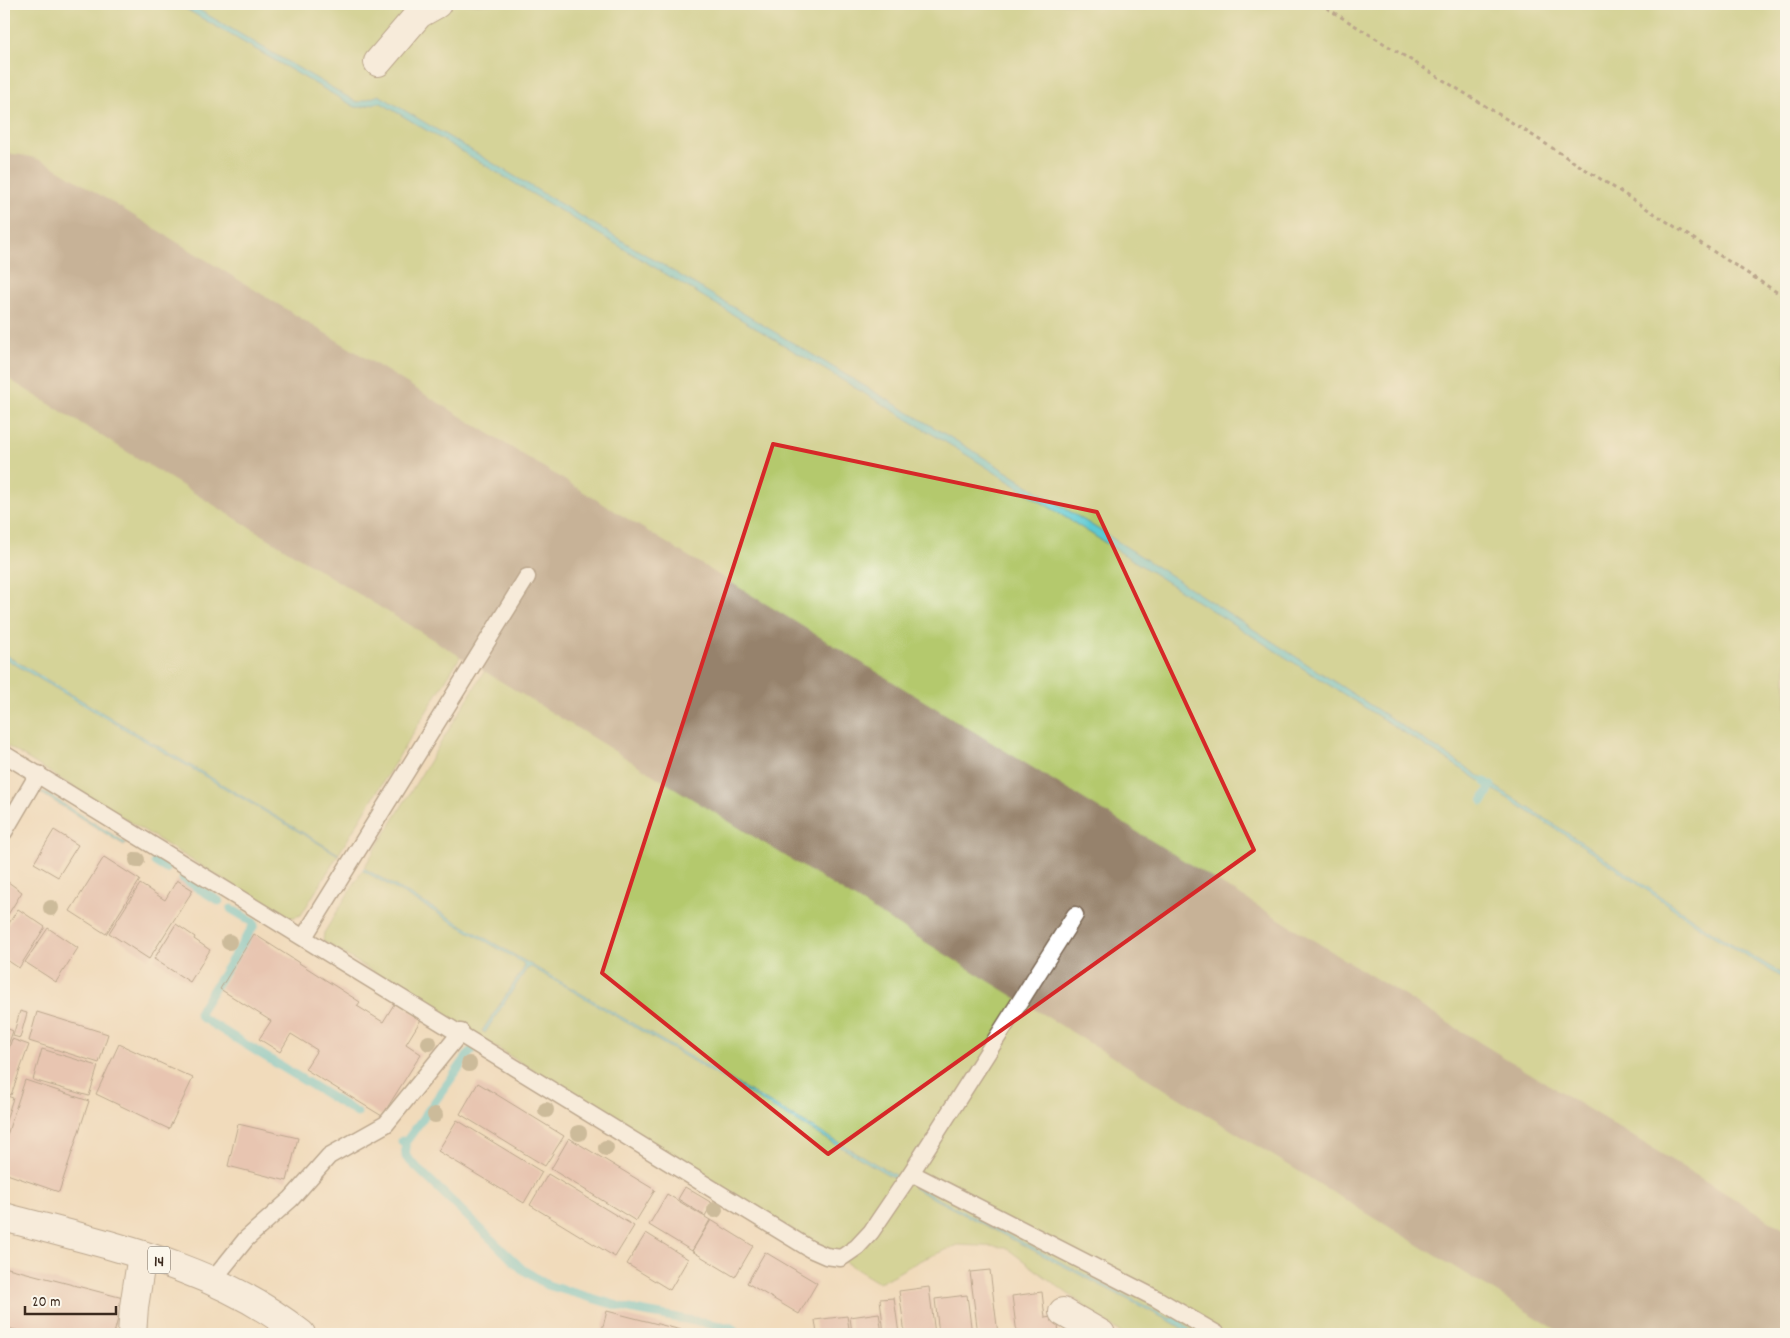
<svg xmlns="http://www.w3.org/2000/svg" width="1790" height="1338" viewBox="0 0 1790 1338" font-family="Dekko,sans-serif">
  <style>
    .green { fill: #b4c96d; stroke: #787a46 }
    .water { fill: #5cc9d3; stroke: #4c7a78 }
    .lines { fill: none; stroke-linecap: round; stroke-linejoin: round }
    .stream { stroke: #5cc9d3; stroke-width: 9 }
    .runway { stroke: #96826c; stroke-width: 205 }
    .building { fill: #ddaba4 }
    .service-casing { stroke: #7b6855; stroke-width: 19 }
    .minor-casing { stroke: #7b6855; stroke-width: 30 }
    .trunk-casing { stroke: #7b6855; stroke-width: 30 }
    .path { stroke: #7b6855; stroke-width: 3; stroke-dasharray: 4 4; stroke-linecap: butt }
    .service { stroke: #fff; stroke-width: 16 }
    .minor { stroke: #fff; stroke-width: 28 }
    .trunk { stroke: #fff; stroke-width: 28 }
    .tree { fill: #a19472 }
    .marked { fill: none; stroke: #d62828; stroke-width: 4; stroke-linejoin: round }
    .labels { text-anchor: middle; stroke-width: 4; stroke-linejoin: round; paint-order: stroke }
    .shield { fill: #fbf7ec; stroke: #75685c; stroke-width: 1 }
    .shield-label { font-size: 16px; font-weight: bold; fill: #3b2a1e }
  </style>
  <rect width="100%" height="100%" fill="#fbf7ec"/>
  <filter id="ink" filterUnits="userSpaceOnUse"><feTurbulence type="fractalNoise" baseFrequency=".02" numOctaves="2"/><feDisplacementMap in="SourceGraphic" scale="10" xChannelSelector="R" yChannelSelector="G"/><feConvolveMatrix kernelMatrix="1 2 1 2 8 2 1 2 1" color-interpolation-filters="sRGB"/></filter>
  <filter id="wash" filterUnits="userSpaceOnUse"><feTurbulence type="fractalNoise" baseFrequency=".0096" numOctaves="4" result="noise"/><feDisplacementMap in="SourceGraphic" scale="20" xChannelSelector="R" yChannelSelector="G"/><feGaussianBlur stdDeviation="1.12" result="paint"/><feColorMatrix in="noise" values="0 0 0 0 0 0 0 0 0 0 0 0 0 0 0 0 0 1.4 0 .05"/><feComposite in="paint" operator="in"/></filter>
  <g filter="url(#wash)">
    <rect width="100%" height="100%" fill="#f1dbbb"/>
    <path class="green" d="M4,4H1786V1270L4,174Z
      M4,337L471,624L473,636L301,915L287,919L4,744Z
      M509,648L1627,1334H1122L1005,1247L958,1245L921,1260L879,1283L323,941L324,933L497,651Z"/>
    <path class="water" d="M177,4H189L355,101L359,102L379,95L980,455L1136,553L1586,845L1714,933L1786,976V980L1713,936L1584,847L975,460L381,103C372,102 364,109 355,107Z
      M4,654L339,854L338,855L4,658Z
      M43,791L126,843L124,845L41,793Z
      M364,868L900,1178L899,1181L531,967L526,970L485,1033L482,1031L524,968L523,963L362,870Z
      M914,1186L1171,1319L1175,1314C1183,1320 1187,1329 1196,1334H1191L1173,1323L913,1188Z"/>
    <g class="lines">
      <path class="stream" d="M1483,801L1491,786L1485,782
        M155,862L166,869
        M183,879L219,901
        M231,909L253,922L254,925L201,1009L199,1013L201,1017L357,1113
        M402,1141L405,1143L471,1051
        M405,1143L406,1157L522,1269L547,1285L629,1309L732,1328L736,1334"/>
      <path class="runway" d="M4,256L1759,1334"/>
    </g>
    <g id="blocks">
      <path class="building" d="M54,830L78,845L58,877L34,863Z
        M104,857L140,880L106,934L70,911Z
        M4,879L22,892L4,921Z
        M177,880L193,890L149,959L109,933L140,884L165,900Z
        M18,909L45,927L19,968L4,958V931Z
        M176,924L195,937L194,939L210,950L190,982L154,959Z
        M48,928L78,948L56,982L25,962Z
        M254,934L360,1002L357,1006L383,1022L396,1001L422,1018L406,1044L421,1054L382,1116L305,1069L317,1050L291,1034L280,1052L259,1039L271,1021L220,989Z
        M20,1011L27,1013L20,1038L13,1036Z
        M37,1012L108,1034L99,1063L29,1041Z
        M4,1027L13,1031L4,1056Z
        M12,1039L29,1045L11,1095L4,1092V1062Z
        M119,1044L193,1078L169,1129L96,1094Z
        M42,1049L98,1066L89,1096L33,1080Z
        M25,1080L89,1101L59,1192L4,1173V1144Z
        M478,1083L564,1136L545,1166L460,1114Z
        M4,1095L13,1098L4,1127Z
        M457,1120L542,1172L524,1203L438,1151Z
        M238,1124L298,1138L287,1181L228,1166Z
        M569,1138L655,1190L636,1221L551,1169Z
        M548,1174L634,1226L615,1257L530,1205Z
        M685,1187L712,1203L705,1216L678,1199Z
        M667,1194L710,1220L692,1251L649,1225Z
        M711,1220L753,1246L735,1277L692,1251Z
        M646,1233L688,1259L670,1290L627,1264Z
        M765,1252L817,1283L799,1314L747,1283Z
        M4,1267L123,1298L114,1334H30L4,1327Z
        M990,1270L998,1334H978L970,1272Z
        M929,1287L935,1334H905L899,1291Z
        M1042,1292L1045,1318L1057,1316L1059,1334H1017L1012,1296Z
        M967,1295L972,1334H939L935,1299Z
        M894,1298L899,1334H884L880,1299Z
        M607,1311L697,1334H601Z
        M879,1313L882,1334H852L850,1317Z
        M847,1316L850,1334H817L815,1320Z"/>
    </g>
  </g>
  <g filter="url(#ink)">
    <use href="#blocks" fill-opacity="0" stroke="#7b6855" stroke-width="1"/>
    <g class="lines">
      <defs>
        <path id="service" d="M4,754C273,918 542,1082 810,1249L826,1256L841,1258L857,1247L871,1232L911,1173L1075,915
          M4,832L38,774
          M304,937L527,577
          M911,1173L1157,1299L1217,1334
          M213,1280L246,1239L291,1199L329,1156L386,1124L461,1032"/>
        <path id="minor" d="M378,62L419,14L437,4
          M1063,1312L1101,1334
          M132,1334L134,1307L142,1255"/>
        <path id="trunk" d="M4,1217C107,1245 216,1266 301,1334"/>
      </defs>
      <use href="#service" class="service-casing"/>
      <use href="#minor" class="minor-casing"/>
      <use href="#trunk" class="trunk-casing"/>
      <path class="path" d="M1320,4L1521,128L1786,298"/>
      <use href="#service" class="service"/>
      <use href="#minor" class="minor"/>
      <use href="#trunk" class="trunk"/>
    </g>
    <g class="tree">
      <circle cx="137" cy="860" r="8"/>
      <circle cx="51" cy="908" r="8"/>
      <circle cx="229" cy="942" r="8"/>
      <circle cx="429" cy="1043" r="8"/>
      <circle cx="469" cy="1064" r="8"/>
      <circle cx="546" cy="1110" r="8"/>
      <circle cx="435" cy="1115" r="8"/>
      <circle cx="579" cy="1133" r="8"/>
      <circle cx="606" cy="1148" r="8"/>
      <circle cx="715" cy="1210" r="8"/>
    </g>
  </g>
  <path d="M0 0H1790V1338H0ZM773,444L1097,512L1254,850L828,1154L602,973Z" fill="#f1dbbb" fill-opacity=".55" fill-rule="evenodd"/>
  <path class="marked" d="M773,444L1097,512L1254,850L828,1154L602,973Z"/>
  <g class="labels">
    <rect class="shield" x="148" y="1246.5" width="22" height="27" rx="4"/>
    <g class="shield-label">
      <text x="159" y="1266">14</text>
    </g>
  </g>
  <rect width="1790" height="1338" fill="none" stroke="#fbf7ec" stroke-width="20"/>
  <path d="M25 1306v8h91v-8" fill="none" stroke="#3b2a1e" stroke-width="2.5"/>
  <text x="32" y="1306" font-size="15" fill="#3b2a1e" stroke="#fbf7ec" stroke-width="4" paint-order="stroke">20 m</text>
</svg>
